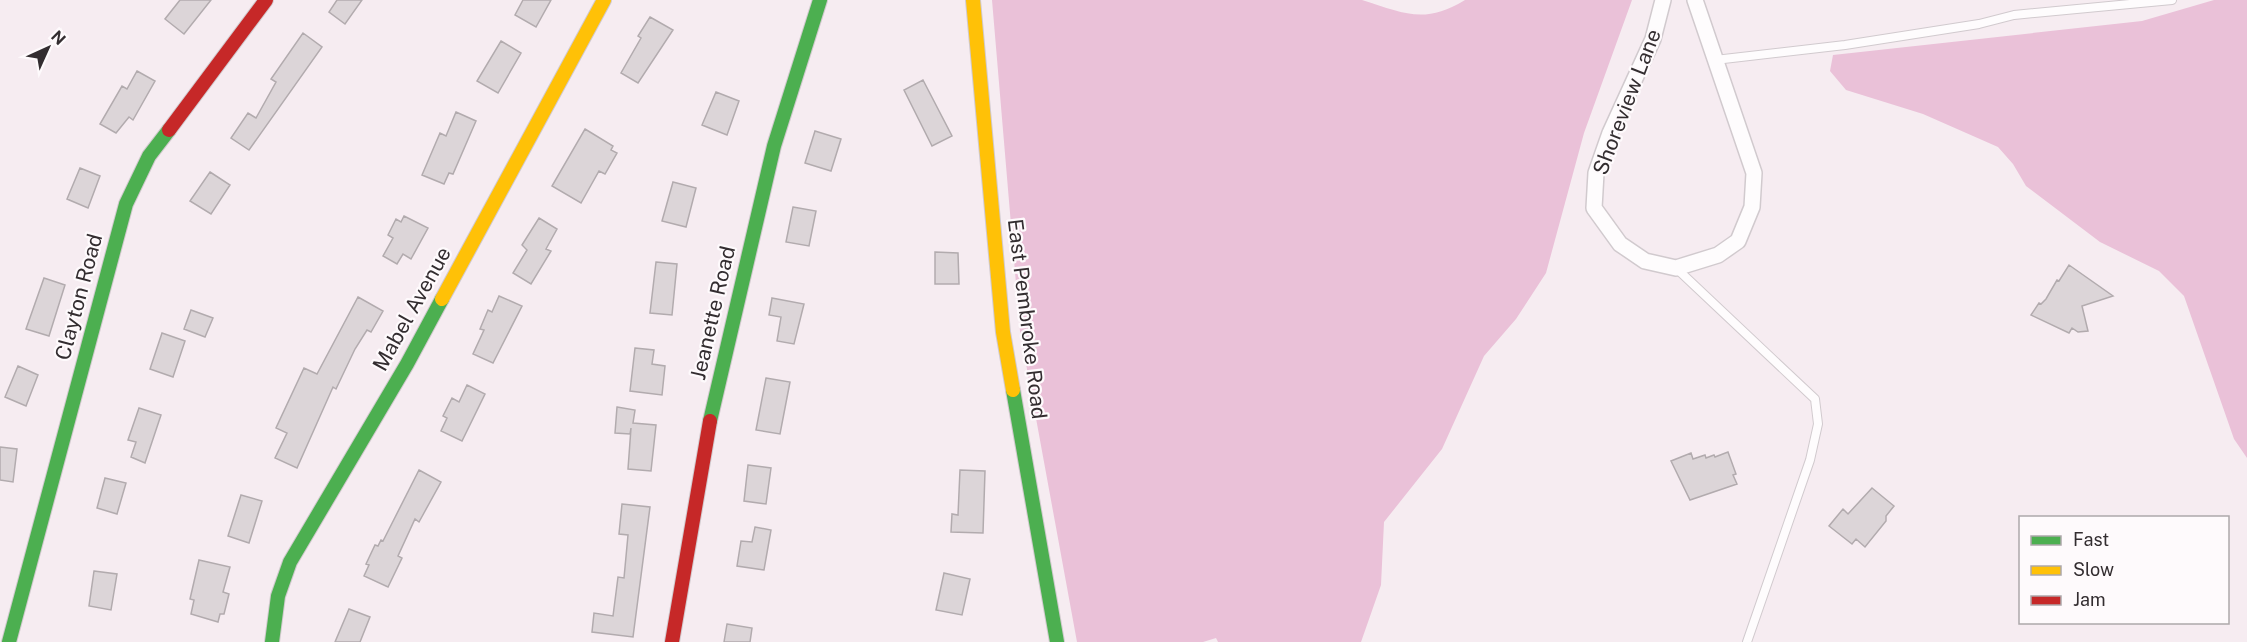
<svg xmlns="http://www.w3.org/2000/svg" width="2247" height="642" viewBox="0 0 2247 642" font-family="'Public Sans',sans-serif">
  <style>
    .forest { fill: #eac1d8 }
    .building { fill: #dcd5d8; stroke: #b2abae; stroke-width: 1.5 }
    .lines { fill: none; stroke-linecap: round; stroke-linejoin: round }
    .lane-casing { stroke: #d1cace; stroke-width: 10 }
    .street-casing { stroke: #d1cace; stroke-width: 18 }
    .fast-casing { stroke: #d1cace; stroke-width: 16 }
    .slow-casing { stroke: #d1cace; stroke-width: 16 }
    .jam-casing { stroke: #d1cace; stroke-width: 16 }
    .lane { stroke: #fefcfd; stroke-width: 8 }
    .street { stroke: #fefcfd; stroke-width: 15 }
    .fast { stroke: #4caf50; stroke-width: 14 }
    .slow { stroke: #ffc107; stroke-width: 14 }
    .jam { stroke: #c62828; stroke-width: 14 }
    .labels { text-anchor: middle; stroke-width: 4.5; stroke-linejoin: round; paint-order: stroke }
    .street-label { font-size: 21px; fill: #332d30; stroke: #fefafc }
  </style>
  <rect width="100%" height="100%" fill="#f6ecf1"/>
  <path class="forest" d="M992,0H1362C1404,13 1424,25 1465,0H1632L1584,133L1546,273L1516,319L1484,356L1442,449L1384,522L1381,585L1361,642H1218L1216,638L1203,642H1077L1020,331Z
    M2214,0H2247V458L2234,439L2184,296L2159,271L2100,242L2026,186L2013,164L1998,147L1923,114L1846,90L1830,71L1833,55L2142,21Z"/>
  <path class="building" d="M180,0H211L184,34L165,19Z
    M337,0H362L345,24L329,12Z
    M523,0H551L536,27L515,15Z
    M650,17L673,30L638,83L621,73L641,38L638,36Z
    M303,33L322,47L249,150L231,138L248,113L256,118L276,82L271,79Z
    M501,41L521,53L498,93L477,81Z
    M137,71L155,81L133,120L129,117L116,133L100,124L122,86L127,89Z
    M923,80L952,136L932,146L904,90Z
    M716,92L739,101L727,135L702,125Z
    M456,112L476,121L453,174L449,173L444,184L422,175L440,133L446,136Z
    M585,129L613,146L611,150L617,153L605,174L599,171L581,203L552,186Z
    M815,131L841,139L831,171L805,163Z
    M80,168L100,176L88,208L67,199Z
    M210,172L230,185L211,214L190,201Z
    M673,182L696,188L686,227L662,221Z
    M793,207L816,211L809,246L786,242Z
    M404,216L428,228L411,259L403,254L397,264L383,256L393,238L388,235L396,219L401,222Z
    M539,218L557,229L546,249L551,251L531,284L513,273L527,250L522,245Z
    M935,252L958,253L959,284H935Z
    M656,262L677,264L672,315L650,313Z
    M2069,265L2113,296L2082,306L2088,331L2078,332L2072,328L2069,333L2031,315L2039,303L2041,304L2046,299L2057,280L2059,281Z
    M44,278L65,285L49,336L26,329Z
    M499,296L522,306L493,363L473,354L484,330L480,329L488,310L492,312Z
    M358,297L383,311L371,332L367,330L355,349L336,389L333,387L297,468L275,458L287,433L276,428L304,368L317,374Z
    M772,298L804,304L794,344L777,341L781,317L769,315Z
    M191,310L213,318L205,337L184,329Z
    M162,333L185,341L173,377L150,369Z
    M635,348L654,350L652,364L665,366L662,395L630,391Z
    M18,366L38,375L26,406L5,397Z
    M766,378L790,382L780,434L756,430Z
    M467,385L485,394L462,441L441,431L447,418L443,416L452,398L459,402Z
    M617,407L635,410L633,423L656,425L651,471L628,469L631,428L630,434L615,433Z
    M139,408L161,415L145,463L131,457L136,442L128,440Z
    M0,447L17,449L13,482L0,480Z
    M1728,452L1736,474L1733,475L1737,484L1690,500L1671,461L1691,453L1693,459L1705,455L1706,458L1714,455L1715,457Z
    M748,465L771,468L766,504L744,501Z
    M419,470L441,482L419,522L415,519L398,556L402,558L388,587L364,576L369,565L366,564L375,545L378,546L381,540L383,541Z
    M960,470L985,471L983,533L951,532L952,514L958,515Z
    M105,478L126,483L117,514L97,508Z
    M1872,488L1894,506L1886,516V521L1865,547L1856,539L1852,544L1829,526L1843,509L1848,514Z
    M241,495L262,501L249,543L228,536Z
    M622,504L650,507L633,637L592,632L594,613L613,616L618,577L624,578L628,535L619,534Z
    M755,527L771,530L764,570L737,566L741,541L752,542Z
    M199,560L230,567L223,592L229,594L224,614H220L218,622L191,614L194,600L190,599Z
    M94,571L117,574L111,610L89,606Z
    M944,573L970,579L962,615L936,610Z
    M349,609L370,617L360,642H335Z
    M727,624L752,628L750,642H724Z"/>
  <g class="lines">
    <defs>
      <path id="lane" d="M1715,60L1845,45L1979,24L2014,15L2172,0
        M1676,268L1815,399L1818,424L1810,460L1747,642"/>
      <path id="street" d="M1663,0L1653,39L1610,133L1596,173L1594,208L1620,244L1645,261L1676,268L1718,255L1738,241L1752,207L1754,173L1695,0"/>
      <path id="fast" d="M1013,390L1057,642
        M710,421L774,146L820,0
        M9,642L126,204L149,156L169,130
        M272,642L278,596L290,562L407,364L442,299"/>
      <path id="slow" d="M973,0L1003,332L1013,390
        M442,299L604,0"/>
      <path id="jam" d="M169,130L266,0
        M672,642L710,421"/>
    </defs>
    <use href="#lane" class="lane-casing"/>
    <use href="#street" class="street-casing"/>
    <use href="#fast" class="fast-casing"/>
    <use href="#slow" class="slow-casing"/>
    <use href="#jam" class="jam-casing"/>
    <use href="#lane" class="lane"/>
    <use href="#street" class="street"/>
    <use href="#fast" class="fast"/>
    <use href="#slow" class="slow"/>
    <use href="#jam" class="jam"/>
  </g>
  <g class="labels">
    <g class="street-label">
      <text transform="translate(1627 102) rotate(-69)" y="7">Shoreview Lane</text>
      <text transform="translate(79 297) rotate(-75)" y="7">Clayton Road</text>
      <text transform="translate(412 309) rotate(-61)" y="7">Mabel Avenue</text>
      <text transform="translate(713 313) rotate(-77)" y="7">Jeanette Road</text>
      <text transform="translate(1027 319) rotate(83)" y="7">East Pembroke Road</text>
    </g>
  </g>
  <rect x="2019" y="516" width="210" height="108" fill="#fefafc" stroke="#ada8aa" stroke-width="1.5"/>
  <rect x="2031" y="536" width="30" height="9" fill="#4caf50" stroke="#ada8aa" stroke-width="1.5"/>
  <text x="2073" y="546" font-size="18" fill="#332d30">Fast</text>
  <rect x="2031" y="566" width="30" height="9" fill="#ffc107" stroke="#ada8aa" stroke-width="1.5"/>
  <text x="2073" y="576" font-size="18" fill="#332d30">Slow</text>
  <rect x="2031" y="596" width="30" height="9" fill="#c62828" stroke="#ada8aa" stroke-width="1.5"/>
  <text x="2073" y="606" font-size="18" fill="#332d30">Jam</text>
  <g transform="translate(48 48) rotate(45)" stroke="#fefafc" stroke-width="4.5" paint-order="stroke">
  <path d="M0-4.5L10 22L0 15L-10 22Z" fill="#332d30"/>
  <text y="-9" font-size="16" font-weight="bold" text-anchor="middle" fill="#332d30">N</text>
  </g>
</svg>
